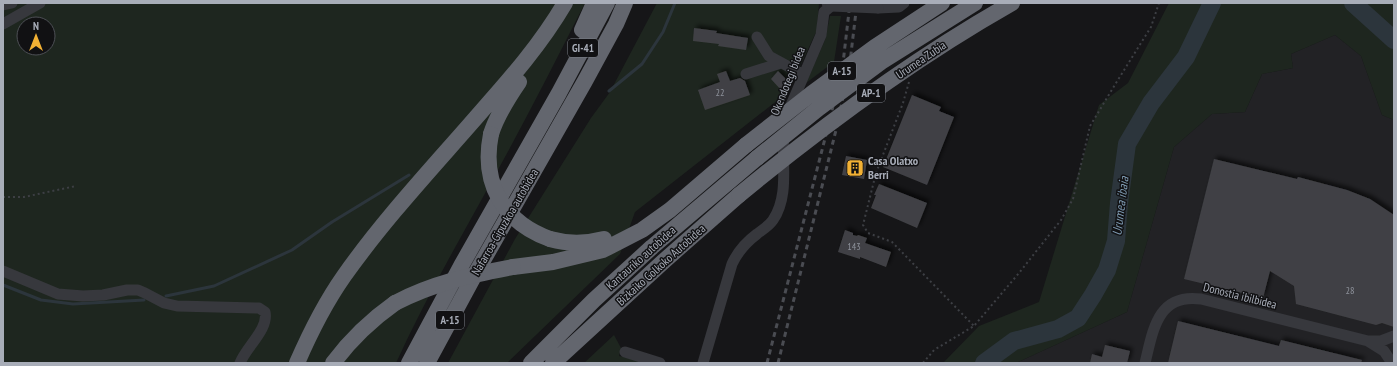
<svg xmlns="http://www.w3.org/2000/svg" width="1397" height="366" viewBox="0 0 1397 366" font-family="'PT Sans Narrow',sans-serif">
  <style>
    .built { fill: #222225 }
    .green { fill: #1e261f; fill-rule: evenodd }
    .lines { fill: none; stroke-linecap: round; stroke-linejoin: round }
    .stream { stroke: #2c353c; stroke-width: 3 }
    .river { stroke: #2c353c; stroke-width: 18 }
    .building { fill: #404145; filter: url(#shadow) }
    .path { stroke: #3d3f44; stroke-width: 2; stroke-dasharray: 2 3; stroke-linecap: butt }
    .minor { stroke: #37383d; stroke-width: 11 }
    .highway { stroke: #63666e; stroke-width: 16 }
    .rail { stroke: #4a4c52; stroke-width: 3; stroke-dasharray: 5 4; stroke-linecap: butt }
    .minor-bridge { stroke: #37383d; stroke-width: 11 }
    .highway-bridge { stroke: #63666e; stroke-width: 16 }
    .labels { text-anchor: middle; stroke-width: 3; stroke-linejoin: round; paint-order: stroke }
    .number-label { font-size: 10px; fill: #8e929b }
    .shield { fill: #111113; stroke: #7b7e86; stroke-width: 1 }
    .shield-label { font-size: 11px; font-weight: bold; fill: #a8adb8 }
    .street-label { font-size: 12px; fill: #a8adb8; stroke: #111113 }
    .poi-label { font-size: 12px; font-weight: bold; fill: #a8adb8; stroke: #111113; text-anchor: start }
    .water-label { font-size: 13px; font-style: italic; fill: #7f9bb3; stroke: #111113 }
  </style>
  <defs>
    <filter id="shadow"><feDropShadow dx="3" dy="-3" stdDeviation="2" flood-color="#0009"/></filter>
  </defs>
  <rect width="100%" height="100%" fill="#161618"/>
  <path class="built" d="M1335,35L1361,56L1382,115L1394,120V363H1016L1127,312L1174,147L1212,114L1245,112L1262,74L1293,68L1291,54Z"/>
  <path class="green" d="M3,3H585C552,68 519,133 483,197C453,251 422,306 396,363H3ZM24,24H48V48H24Z
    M657,3H819L817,30L788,92L635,212L620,254L507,363H448L515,239L591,118L610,92Z
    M1169,3H1394V120L1382,115L1361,56L1335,35L1291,54L1293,68L1262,74L1245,112L1212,114L1174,147L1127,312L1016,363H943L979,326L1039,302L1099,105L1128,83Z
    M830,16H841L834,62L806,83L825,40Z
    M614,335L621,348L619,356L652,363H584Z"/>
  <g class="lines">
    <path class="stream" d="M609,91L642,64L663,32L675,3
      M3,285L41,300L73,304L144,300
      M166,296L214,286L292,250L332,222L409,175"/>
    <path class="river" d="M1353,3L1394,40
      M984,363L1014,341L1058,329L1078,318L1093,295L1107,270L1116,241L1119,203L1127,144L1151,103L1186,57L1212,3"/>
  </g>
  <path class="building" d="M694,28L717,31L716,33L748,38L746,50L718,46L719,44L693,41Z
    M726,71L730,81L740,78L745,81L750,95L705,110L698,90L720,82L717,74Z
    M778,71L790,83L782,91L771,79Z
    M912,95L941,107L939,111L954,117L927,185L883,167Z
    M846,156L867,160L864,179L842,175Z
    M1214,159L1297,179L1298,177L1347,190L1370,199L1394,215V327L1382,323L1376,325L1296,304L1294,286L1270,271L1263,298L1184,279Z
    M879,184L927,203L917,228L871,208L876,195H874Z
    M845,230L853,233V235L857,236L858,235L867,238L865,243L891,252L886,267L860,257V259L838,252Z
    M1178,321L1279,346L1281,340L1362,360L1361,363H1168Z
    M1105,345L1130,351L1127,363H1090L1092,354L1102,357Z"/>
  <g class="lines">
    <path class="path" d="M909,82L903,103L876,173L863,225L868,233L892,242L974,326
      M3,197H24L76,186
      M923,363L934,350L974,326L1019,273L1061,220L1073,199L1090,126L1116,83L1151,27L1159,3"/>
    <path class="minor" d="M3,5L12,3
      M878,8L899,7L904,3
      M3,24L40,3
      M757,37L769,56L804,75
      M746,74L781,63
      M789,110L821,35L824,12L831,6L827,3
      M3,271L58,294L83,296L103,295L127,290H138L145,293L164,303L177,306L259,308L265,312C269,329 246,347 240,363
      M1368,341L1384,351L1392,363
      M625,352L660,363
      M703,363L732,264C738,251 745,243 757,234C762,230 769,226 773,220C790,195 781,161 784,133
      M1145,363C1153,331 1157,293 1201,299L1368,341H1381L1394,336"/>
    <path class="highway" d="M582,30L594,3
      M491,134C497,115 508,98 519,82
      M550,239C568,244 585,244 604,239
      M513,267L553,262L603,250L642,230L670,210L746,145
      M297,363C310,333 325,303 344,276C385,218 434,166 480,113C511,78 541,44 565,3
      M333,363C351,339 371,320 395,303
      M409,363L461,266L559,93L607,3
      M427,363L473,278L585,81L616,24L625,3
      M531,363L594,300L652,247L757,158
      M553,363L664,261L739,195"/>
    <path class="rail" d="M767,363L829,123L843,63L850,3
      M778,363L838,122L850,62L857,3"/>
    <path class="minor-bridge" d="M831,6L878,8"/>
    <path class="highway-bridge" d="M491,134C481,183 503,222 550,239
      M746,145L811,94L875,47L942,3
      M757,158L819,108L881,62L975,3
      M739,195C825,124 915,58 1012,3
      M395,303C433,283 471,275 513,267"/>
  </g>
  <defs>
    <symbol id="building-square" viewBox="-11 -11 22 22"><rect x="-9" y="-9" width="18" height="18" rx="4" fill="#f2b134" stroke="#111113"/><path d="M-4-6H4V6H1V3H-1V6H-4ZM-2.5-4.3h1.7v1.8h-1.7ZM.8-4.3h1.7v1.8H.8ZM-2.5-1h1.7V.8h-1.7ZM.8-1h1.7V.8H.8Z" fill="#111"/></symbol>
  </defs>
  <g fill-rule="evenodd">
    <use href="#building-square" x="845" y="158" width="20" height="20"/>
  </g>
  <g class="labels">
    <g class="number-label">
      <text x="720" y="96">22</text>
      <text x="854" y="250">143</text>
      <text x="1350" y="294">28</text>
    </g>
    <g class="shield">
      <rect x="568" y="39" width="30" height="18" rx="3"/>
      <rect x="828" y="62" width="28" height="18" rx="3"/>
      <rect x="857" y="84" width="28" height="18" rx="3"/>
      <rect x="436" y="311" width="28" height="18" rx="3"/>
    </g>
    <g class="shield-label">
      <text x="583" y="52">GI-41</text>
      <text x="842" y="75">A-15</text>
      <text x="871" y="97">AP-1</text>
      <text x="450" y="324">A-15</text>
    </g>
    <g class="street-label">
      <text transform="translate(921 60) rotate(-34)" y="4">Urumea Zubia</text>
      <text transform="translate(788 81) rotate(-68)" y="4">Okendotegi bidea</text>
      <text transform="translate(505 222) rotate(-60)" y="4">Nafarroa-Gipuzkoa autobidea</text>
      <text transform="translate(641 258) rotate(-42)" y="4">Kantauriko autobidea</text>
      <text transform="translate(661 265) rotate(-42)" y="4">Bizkaiko Golkoko Autobidea</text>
      <text transform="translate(1240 296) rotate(14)" y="4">Donostia ibilbidea</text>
    </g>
    <g class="poi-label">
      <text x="868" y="165">Casa Olatxo<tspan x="868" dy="14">Berri</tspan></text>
    </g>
    <g class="water-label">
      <text transform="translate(1120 206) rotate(-83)" y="5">Urumea ibaia</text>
    </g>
  </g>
  <rect width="1397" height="366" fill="none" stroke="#a8adb8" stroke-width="8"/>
  <g transform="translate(36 36)"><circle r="19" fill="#111113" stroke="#4d4f55"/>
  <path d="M0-3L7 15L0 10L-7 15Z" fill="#f2b134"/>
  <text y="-6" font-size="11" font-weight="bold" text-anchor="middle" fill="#a8adb8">N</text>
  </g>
</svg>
